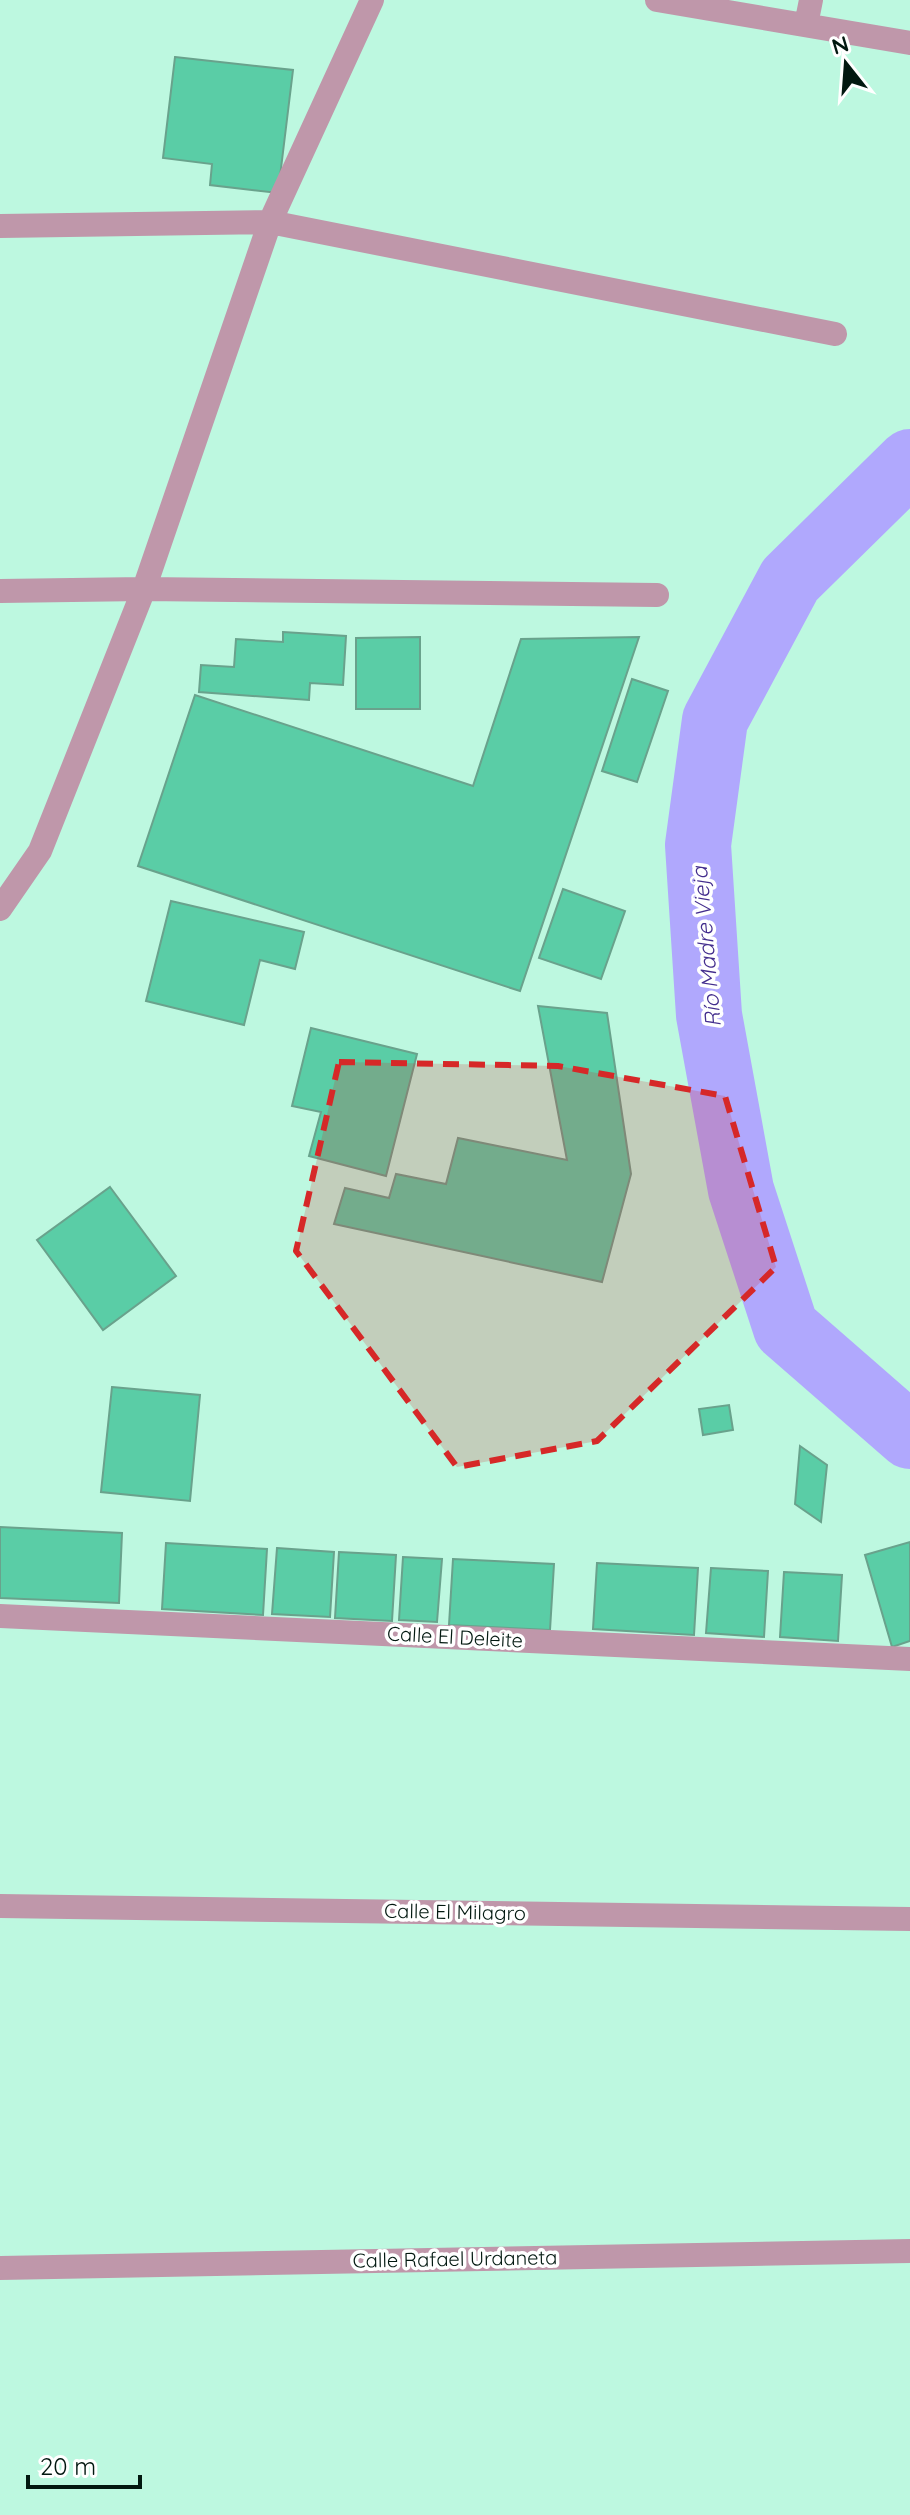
<svg xmlns="http://www.w3.org/2000/svg" width="910" height="2515" viewBox="0 0 910 2515" font-family="Quicksand,sans-serif">
  <style>
    .lines { fill: none; stroke-linecap: round; stroke-linejoin: round }
    .river { stroke: #b0a8fd; stroke-width: 66 }
    .building { fill: #5acda6; stroke: #69a28c; stroke-width: 2 }
    .minor { stroke: #bf97aa; stroke-width: 24 }
    .marked { fill: #d62828; fill-opacity: 0.2; stroke: #d62828; stroke-width: 6; stroke-dasharray: 16 10; stroke-linejoin: round }
    .labels { text-anchor: middle; stroke-width: 7; stroke-linejoin: round; paint-order: stroke }
    .street-label { font-size: 20px; fill: #021810; stroke: #fff }
    .water-label { font-size: 22px; font-style: italic; fill: #432d8d; stroke: #fff }
  </style>
  <rect width="100%" height="100%" fill="#bdf8e0"/>
  <g class="lines">
    <path class="river" d="M910,462L790,580L715,720L698,845L709,1015L741,1190L786,1328L910,1436"/>
  </g>
  <path class="building" d="M175,57L293,70L278,193L210,185L212,164L163,158Z
    M283,632L346,636L343,685L310,683L309,700L199,692L201,665L234,667L236,639L283,642Z
    M420,637V709H356V638Z
    M639,637L520,991L138,866L195,695L473,786L521,639Z
    M632,679L668,691L637,782L602,771Z
    M563,889L625,911L601,979L539,958Z
    M171,901L304,932L295,969L260,960L244,1025L146,1001Z
    M538,1006L607,1013L631,1174L602,1282L334,1224L345,1188L389,1198L396,1174L446,1184L458,1138L567,1160Z
    M311,1028L417,1054L386,1176L309,1156L321,1112L292,1106Z
    M110,1187L176,1276L103,1330L37,1240Z
    M112,1387L200,1395L190,1501L101,1492Z
    M729,1405L733,1430L703,1435L699,1409Z
    M800,1446L827,1465L821,1522L795,1504Z
    M0,1527L122,1533L119,1603L0,1598Z
    M910,1542V1641L892,1647L865,1555Z
    M166,1543L267,1549L263,1615L162,1609Z
    M277,1548L334,1552L330,1617L272,1614Z
    M339,1552L396,1555L392,1621L335,1618Z
    M403,1557L442,1559L437,1622L399,1620Z
    M453,1559L554,1564L550,1630L449,1625Z
    M597,1563L698,1568L694,1635L593,1629Z
    M711,1568L768,1571L764,1637L706,1633Z
    M784,1572L842,1575L838,1641L780,1637Z"/>
  <g class="lines">
    <path class="minor" d="M657,0L910,43
      M806,25L811,0
      M0,226L270,222L835,334
      M0,591L144,589L657,595
      M0,909L40,851L144,589L270,222L372,0
      M0,1616L910,1659
      M0,1906L910,1919
      M0,2268L910,2251"/>
  </g>
  <path class="marked" d="M339,1062L558,1066L725,1096L776,1267L597,1441L457,1467L296,1251Z"/>
  <g class="labels">
    <g class="street-label">
      <text transform="translate(455 1637) rotate(3)" y="7">Calle El Deleite</text>
      <text transform="translate(455 1912) rotate(1)" y="7">Calle El Milagro</text>
      <text transform="translate(455 2259) rotate(-1)" y="7">Calle Rafael Urdaneta</text>
    </g>
    <g class="water-label">
      <text transform="translate(706 947) rotate(-95)" y="8">Río Madre Vieja</text>
    </g>
  </g>
  <g transform="translate(846 64) rotate(343)" stroke="#ffffff" stroke-width="6" paint-order="stroke">
  <path d="M0-6L14 30L0 20L-14 30Z" fill="#021810"/>
  <text y="-12" font-size="22" font-weight="bold" text-anchor="middle" fill="#021810">N</text>
  </g>
  <path d="M28 2475v12h112v-12" fill="none" stroke="#021810" stroke-width="4"/>
  <text x="40" y="2475" font-size="24" fill="#021810" stroke="#ffffff" stroke-width="6" paint-order="stroke">20 m</text>
</svg>
